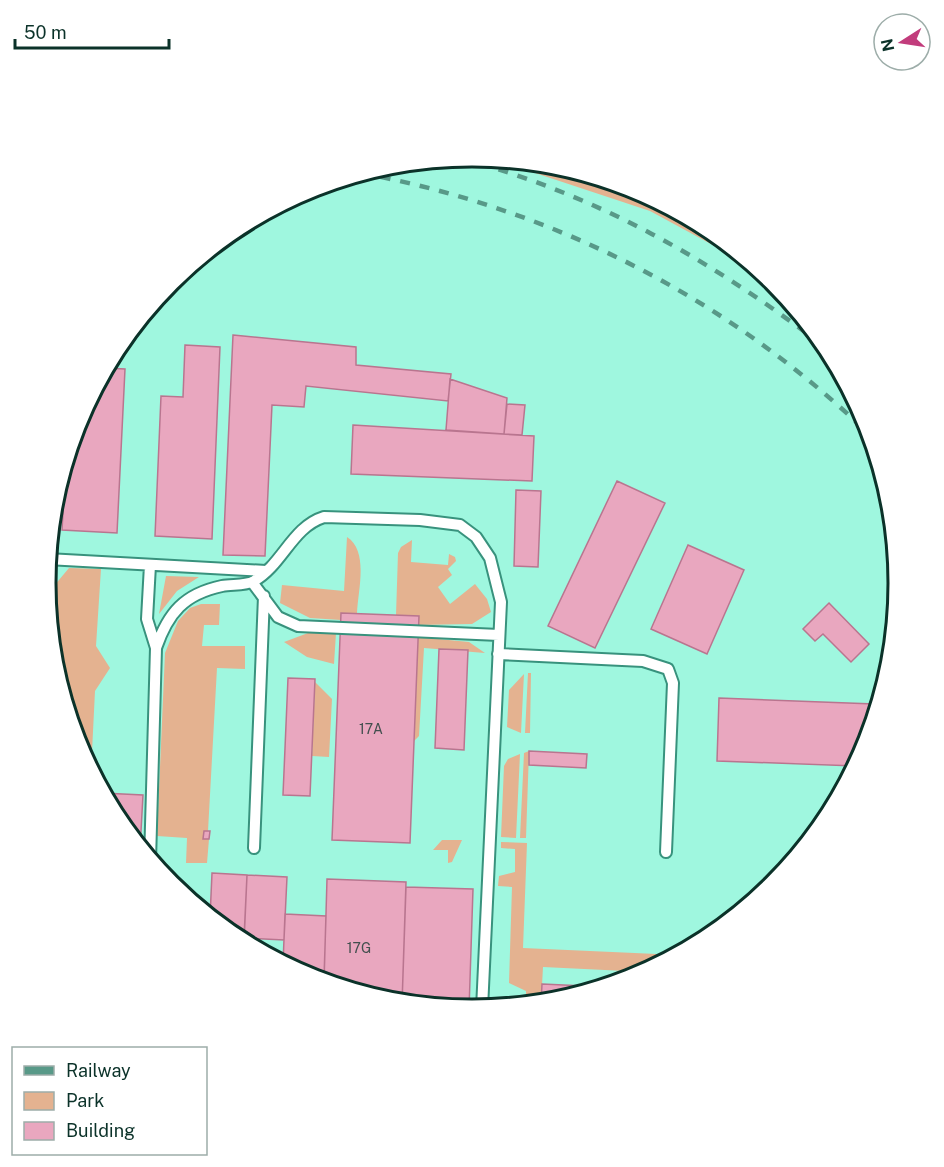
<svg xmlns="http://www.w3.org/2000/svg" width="944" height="1167" viewBox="0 0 944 1167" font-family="'Public Sans',sans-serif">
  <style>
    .green { fill: #e4b290 }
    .building { fill: #e9a7bf; stroke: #b9758f; stroke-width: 1.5 }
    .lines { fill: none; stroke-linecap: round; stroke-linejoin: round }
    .lane-casing { stroke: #38927d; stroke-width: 14 }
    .lane { stroke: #fff; stroke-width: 10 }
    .rail { stroke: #589988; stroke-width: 4.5; stroke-dasharray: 10 10; stroke-linecap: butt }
    .labels { text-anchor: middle; stroke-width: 4.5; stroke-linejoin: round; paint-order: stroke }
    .number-label { font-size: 14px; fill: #424f4e }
    .rim { fill: none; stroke: #0b3229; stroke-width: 3 }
  </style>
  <rect width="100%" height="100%" fill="#9ff7df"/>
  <path class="green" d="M493,159L556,165L636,189L710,229L778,286L733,256L650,211Z
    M347,537C369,551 358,590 357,613H342L341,620L310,618L280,603L282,585L344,591Z
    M412,540L411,562L448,565L449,554L455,557L456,561L448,569L452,575L438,587L450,604L475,584L487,599L491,612L472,624L418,625V616L396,615L398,553L401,547Z
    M69,568L101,569L96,646L110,668L95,691L91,772C63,719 45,653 48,593Z
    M166,576L199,577L177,591L159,614Z
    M201,604H220L219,625H204L202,646H245V669L217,668L208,831H204L203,838L209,839L207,863H186L187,838L157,836L165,653L178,621L190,608Z
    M308,633H336L334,664L307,657L284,642Z
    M418,637L469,642L485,653L424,648L419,736L414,741Z
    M528,673H531L530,733H525Z
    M524,674L521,733L507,727L509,690Z
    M315,682L332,699L329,757L312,756Z
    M529,751L526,838H520L524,753Z
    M520,754L516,838L501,837L504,766L508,759Z
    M442,840H462L452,862L448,863V850H433Z
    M501,842L527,843L523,948L679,955L646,972L543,967L541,1004L526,1005V991L509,983L512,887L498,886L499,876L515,872V849L501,848Z"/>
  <path class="building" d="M233,335L356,347V365L451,374L448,401L306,386L304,407L272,405L265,556L223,555Z
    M185,345L220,347L212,539L155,536L161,396L183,397Z
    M105,368L125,369L117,533L62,530L66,459L78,420Z
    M450,379L507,398L504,434L446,430Z
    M507,404L525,405L522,435L504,434Z
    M353,425L534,436L532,481L351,474Z
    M617,481L665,503L595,648L548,626Z
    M516,490L541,491L538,567L514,566Z
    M688,545L744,570L707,654L651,629Z
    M829,603L869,644L851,662L823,634L815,641L803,629Z
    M341,613L419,616L410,843L332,840Z
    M439,649L468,650L464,750L435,748Z
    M288,678L315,679L310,796L283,795Z
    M719,698L874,704L873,726L866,747L856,766L717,761Z
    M529,751L587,754L586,768L529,765Z
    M102,793L143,795L140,849L117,820Z
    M204,831H210L209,839H203Z
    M212,873L247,875L244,943L210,918Z
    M247,875L287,877L284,940L244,938Z
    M327,879L406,882L402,1004L388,1002L324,983Z
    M406,887L473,889L469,1010L402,1004Z
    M285,914L326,916L324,978L307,977L283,964Z
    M542,984L607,987L555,1002L541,1004Z"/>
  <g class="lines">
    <defs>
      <path id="lane" d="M47,559L266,571
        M150,565L147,619L156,648
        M252,582L278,617L298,626L499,635
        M498,654L643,661L668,669L673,683L666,852
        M254,848L264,596
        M150,861L156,648C168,613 184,594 222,586C232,584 245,586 254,581C283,564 292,527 324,517L420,520L460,525L476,537L490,558L501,602L482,1009"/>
    </defs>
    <use href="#lane" class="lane-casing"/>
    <use href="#lane" class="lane"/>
    <path class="rail" d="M460,158C601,196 714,262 829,350
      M361,173C554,209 730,299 871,436"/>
  </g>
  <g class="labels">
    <g class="number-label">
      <text x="371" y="734">17A</text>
      <text x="359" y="953">17G</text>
    </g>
  </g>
  <path d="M0 0H944V1167H0ZM56 583a416 416 0 1 1 832 0a416 416 0 1 1-832 0Z" fill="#fff" fill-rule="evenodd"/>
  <path class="rim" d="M56 583a416 416 0 1 1 832 0a416 416 0 1 1-832 0Z"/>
  <rect x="12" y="1047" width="195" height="108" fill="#ffffff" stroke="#9dada9" stroke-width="1.5"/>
  <rect x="24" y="1066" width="30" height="9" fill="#589988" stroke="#9dada9" stroke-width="1.5"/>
  <text x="66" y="1077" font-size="18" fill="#0b3229">Railway</text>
  <rect x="24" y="1092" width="30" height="18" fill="#e4b290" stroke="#9dada9" stroke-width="1.5"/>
  <text x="66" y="1107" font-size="18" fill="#0b3229">Park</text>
  <rect x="24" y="1122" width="30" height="18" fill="#e9a7bf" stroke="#9dada9" stroke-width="1.5"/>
  <text x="66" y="1137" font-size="18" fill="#0b3229">Building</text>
  <g transform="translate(902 42) rotate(258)"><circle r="28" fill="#ffffff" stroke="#9dada9" stroke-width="1.5"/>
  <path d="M0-4.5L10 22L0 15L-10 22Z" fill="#c23c7c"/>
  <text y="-9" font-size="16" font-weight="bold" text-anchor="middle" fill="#0b3229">N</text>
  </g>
  <path d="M15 39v9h154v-9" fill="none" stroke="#0b3229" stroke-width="3"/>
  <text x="24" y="39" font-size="18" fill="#0b3229" stroke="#ffffff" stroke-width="4.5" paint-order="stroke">50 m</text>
</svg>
